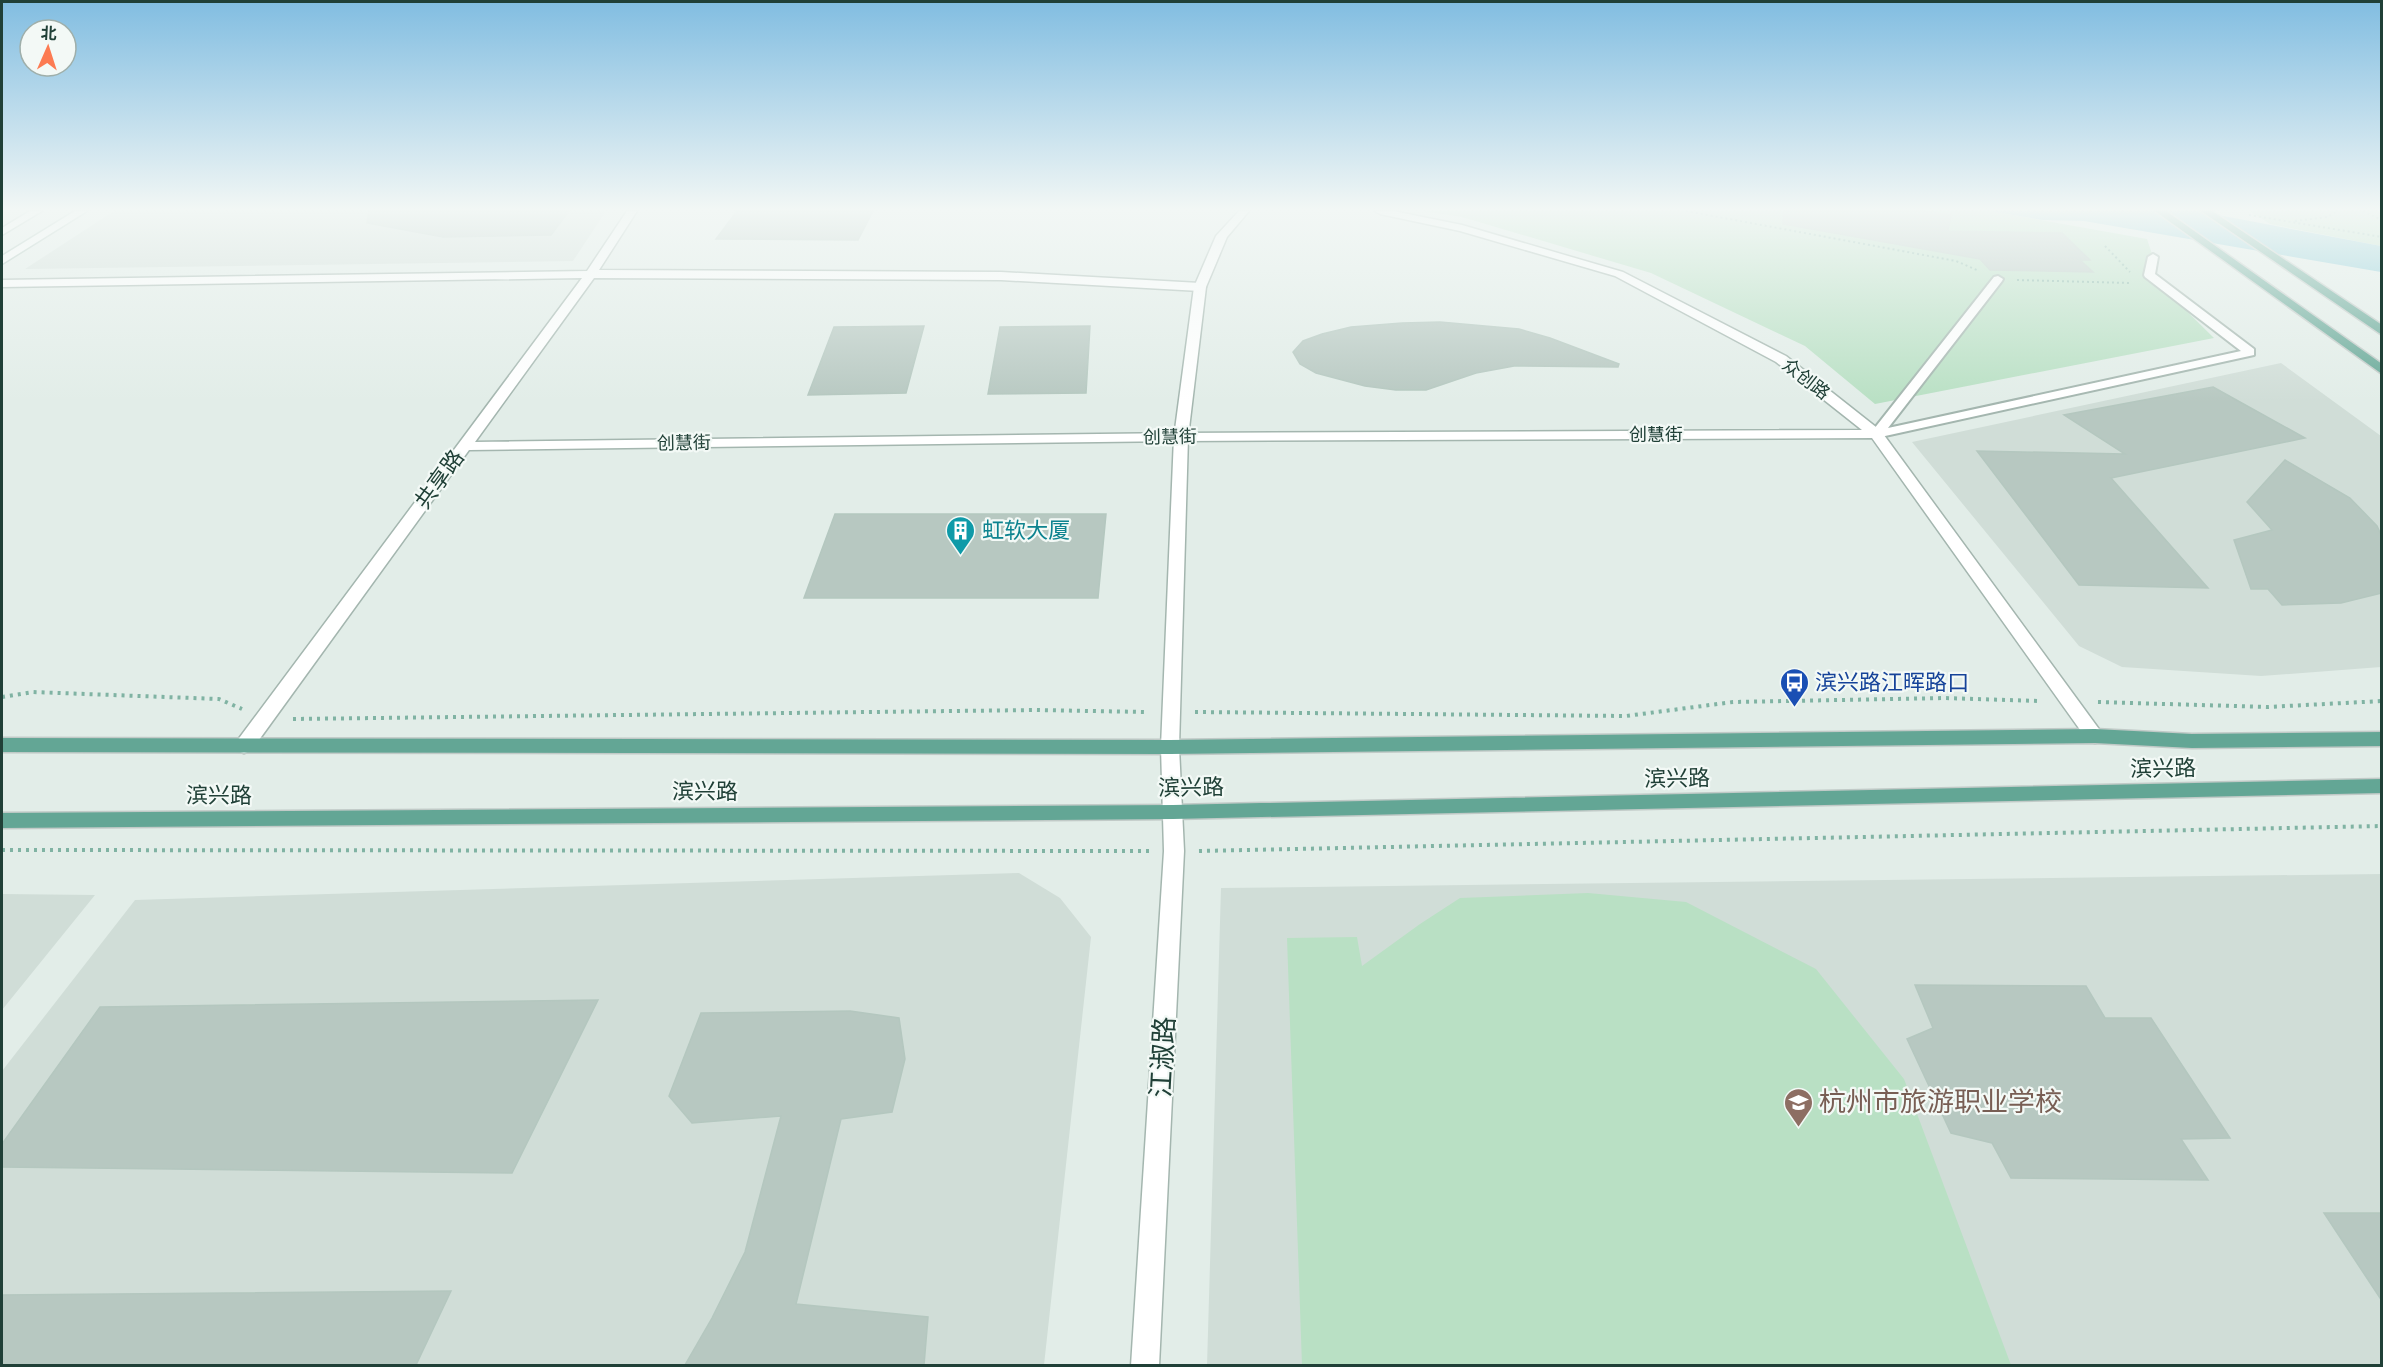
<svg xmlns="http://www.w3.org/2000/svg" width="2383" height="1367" viewBox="0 0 2383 1367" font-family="Commissioner,'Noto Sans SC',sans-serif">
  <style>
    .built { fill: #d0ddd7 }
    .green { fill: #b9e0c4 }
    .water { fill: #86cad6 }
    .building { fill: #b7c8c1; stroke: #b4c7bf; stroke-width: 1.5 }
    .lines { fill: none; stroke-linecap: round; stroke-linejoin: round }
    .service-casing { stroke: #a4b6af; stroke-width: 4 }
    .minor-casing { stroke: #a4b6af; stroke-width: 3 }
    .tertiary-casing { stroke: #a4b6af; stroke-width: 3 }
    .secondary-casing { stroke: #9fbab0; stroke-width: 3 }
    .primary-casing { stroke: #c1cac7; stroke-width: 3 }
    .path-far1 { stroke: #80b3a3; stroke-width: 2; stroke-dasharray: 2 3; stroke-linecap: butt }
    .path { stroke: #80b3a3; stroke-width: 4; stroke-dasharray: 3 5; stroke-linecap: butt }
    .service { fill: #fff; fill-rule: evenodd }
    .minor { fill: #fff; fill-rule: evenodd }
    .tertiary { fill: #fff; fill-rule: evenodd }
    .secondary { fill: #fff; fill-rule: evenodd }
    .primary { fill: #63a695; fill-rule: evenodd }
    .labels { text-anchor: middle; stroke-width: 4.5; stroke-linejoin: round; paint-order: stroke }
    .far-street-label { font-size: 18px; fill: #204037; stroke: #f3f9f6 }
    .street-label { font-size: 22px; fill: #204037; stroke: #f3f9f6 }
    .culture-label { font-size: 22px; fill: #0d838f; stroke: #f3f9f6; text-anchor: start }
    .transit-label { font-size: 22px; fill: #164399; stroke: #f3f9f6; text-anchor: start }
    .near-street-label { font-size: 27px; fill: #204037; stroke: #f3f9f6 }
    .near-education-label { font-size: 27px; fill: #785e54; stroke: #f3f9f6; text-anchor: start }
  </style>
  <rect width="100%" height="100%" fill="#e2ede8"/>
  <path class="built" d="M114,211H606L573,261L25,269Z
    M2281,363L2381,436V667L2261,676L2122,667L2079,646L1912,442Z
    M1019,873L1060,898L1091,937L1044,1365H2V1071L135,900Z
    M2381,874V1365L1207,1366L1221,888Z
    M2,894L95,895L2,1010Z"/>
  <path class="green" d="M1423,211H1990L2147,239L2153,257L2150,275L2214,338L1875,404L1805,346L1651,273L1462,217Z
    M2250,211H2381V246L2270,224Z
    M1588,893L1686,902L1816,969L1904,1079L2011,1365H1302L1287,938L1357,937L1362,966L1420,924L1460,898Z"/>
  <path class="water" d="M1990,211H2197L2381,246V272L2084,221L2042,220Z"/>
  <path class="building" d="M369,211H569L551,235L443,237L367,223Z
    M737,211H873L858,240L716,239Z
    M1784,211H1922L1951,215L1948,231L2062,233L2090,260H2080L2093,272L1990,270L1980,259L1783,224Z
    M1440,322L1519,329L1550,338L1619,364L1618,367L1514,366L1476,373L1426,390H1396L1365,386L1316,373L1300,364L1293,352L1303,341L1322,334L1351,327L1402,323Z
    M924,326L906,393L808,395L834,327Z
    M1090,326L1086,393L988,394L1000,327Z
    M2213,387L2305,438L2111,478L2208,588L2079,585L1977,451L2125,454L2064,415Z
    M2285,460L2350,498L2377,526L2382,537V593L2341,603L2282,605L2268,589H2251L2234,540L2272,530L2247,502Z
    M835,514H1106L1098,598H804Z
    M1915,985L2086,986L2105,1018H2151L2230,1138L2181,1139L2208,1180L2011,1178L1992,1143L1951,1133L1907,1039L1933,1028Z
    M598,1000L512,1173L2,1167V1144L100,1007Z
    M850,1011L899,1018L905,1059L892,1112L841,1119L796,1304L928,1317L924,1365H685L712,1318L745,1252L781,1116L692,1123L669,1096L701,1013Z
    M2324,1213H2382V1301Z
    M451,1291L416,1365H2V1295Z"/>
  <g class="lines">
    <defs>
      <path id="service" d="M2153,254L2158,257L2155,274L2254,349V355L1876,438L1870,434L1994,277L1998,276L2003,279L2002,281L1888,428L2241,351L2145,277L2144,275L2148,257Z"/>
      <path id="minor" d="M627,211H637L599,270L1001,272L1200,283L1206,287L1200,291L1001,280L594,278L475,442L1181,433L1862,430L1776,362L1615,276L1460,231L1380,214L1375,211H1393L1462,225L1623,272L1786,356L1881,431L2104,736L2102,741L2095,743L2088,741L1872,438L1181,441L469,450L251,751L244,753L237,751L235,746L237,741L582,278L2,287V280L587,271Z"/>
      <path id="tertiary" d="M1239,211H1249L1227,237L1206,287L1188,437L1179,747L1184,851L1159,1366H1131L1164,851L1161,747L1174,437L1194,287L1216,236Z"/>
      <path id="secondary" d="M30,211H42L2,235V228Z
        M75,211H87L2,264V256Z"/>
      <path id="primary" d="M2155,211H2166L2382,364V374Z
        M2201,211H2212L2382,325V335Z
        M2095,729L2192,734L2382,732V746L2192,748L2095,743L1170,754L2,752V738L1170,740Z
        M2382,779V793L1173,819L2,828V813L1173,805Z"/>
    </defs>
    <use href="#service" class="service-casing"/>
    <use href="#minor" class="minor-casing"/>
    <use href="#tertiary" class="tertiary-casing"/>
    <use href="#secondary" class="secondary-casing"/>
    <use href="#primary" class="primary-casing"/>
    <path class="path-far1" d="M1686,211L1956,261L1979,271
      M2363,211L2382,220
      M2249,215L2382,237
      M2295,221L2327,217L2337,211
      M2105,246L2130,272
      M2017,280L2130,283"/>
    <path class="path" d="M2,697L33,692L219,699L242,709
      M2098,702L2268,707L2382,701
      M1195,712L1626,716L1733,702L1945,698L2039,701
      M293,719L1036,710L1146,712
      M2,850L1150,851
      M1199,851L2382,826"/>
    <use href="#service" class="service"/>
    <use href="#minor" class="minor"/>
    <use href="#tertiary" class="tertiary"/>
    <use href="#secondary" class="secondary"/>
    <use href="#primary" class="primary"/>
  </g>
  <linearGradient id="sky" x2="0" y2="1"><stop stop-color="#81bde1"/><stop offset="0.52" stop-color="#f2f7f5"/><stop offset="1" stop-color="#f2f7f5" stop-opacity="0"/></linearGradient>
  <rect width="2383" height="402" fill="url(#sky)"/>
  <defs>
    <symbol id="building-pin" viewBox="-11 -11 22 30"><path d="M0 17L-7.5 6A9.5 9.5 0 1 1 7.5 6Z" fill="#0f9aa8" stroke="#f3f9f6"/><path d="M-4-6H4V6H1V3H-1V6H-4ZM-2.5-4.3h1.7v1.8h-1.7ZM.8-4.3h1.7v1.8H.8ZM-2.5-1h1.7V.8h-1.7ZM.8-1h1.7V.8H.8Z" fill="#fff"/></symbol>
    <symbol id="bus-pin" viewBox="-11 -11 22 30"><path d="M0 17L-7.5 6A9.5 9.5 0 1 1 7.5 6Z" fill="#1a4fb4" stroke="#f3f9f6"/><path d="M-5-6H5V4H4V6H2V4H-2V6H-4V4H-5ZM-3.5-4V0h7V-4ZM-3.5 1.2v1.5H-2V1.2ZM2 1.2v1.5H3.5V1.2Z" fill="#fff"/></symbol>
    <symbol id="school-pin" viewBox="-11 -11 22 30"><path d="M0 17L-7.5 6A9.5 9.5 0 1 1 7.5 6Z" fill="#8d6e63" stroke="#f3f9f6"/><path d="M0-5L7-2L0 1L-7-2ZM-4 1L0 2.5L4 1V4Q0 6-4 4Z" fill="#fff"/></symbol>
  </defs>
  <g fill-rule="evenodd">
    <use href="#building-pin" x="944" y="514" width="33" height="45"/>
    <use href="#bus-pin" x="1778" y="666" width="33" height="45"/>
    <use href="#school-pin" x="1782" y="1086" width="33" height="45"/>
  </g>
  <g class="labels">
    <g class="far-street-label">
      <text transform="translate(1806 379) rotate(38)" y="6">众创路</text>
      <text x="1656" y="441">创慧街</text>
      <text transform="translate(1170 437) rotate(-1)" y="6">创慧街</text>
      <text transform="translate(684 443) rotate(-1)" y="6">创慧街</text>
    </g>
    <g class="street-label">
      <text transform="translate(439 479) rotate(-54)" y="8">共享路</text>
      <text transform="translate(2163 768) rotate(-1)" y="8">滨兴路</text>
      <text transform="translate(1677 778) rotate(-1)" y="8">滨兴路</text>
      <text transform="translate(1191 787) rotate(-1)" y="8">滨兴路</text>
      <text x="705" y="799">滨兴路</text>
      <text x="219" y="803">滨兴路</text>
    </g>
    <g class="culture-label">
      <text x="982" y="538">虹软大厦</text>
    </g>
    <g class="transit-label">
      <text x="1815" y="690">滨兴路江晖路口</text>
    </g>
    <g class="near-street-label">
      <text transform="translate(1163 1057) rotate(-87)" y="9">江淑路</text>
    </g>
    <g class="near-education-label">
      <text x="1819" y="1111">杭州市旅游职业学校</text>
    </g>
  </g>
  <rect width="2383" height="1367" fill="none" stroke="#204037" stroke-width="6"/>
  <g transform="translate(48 48) rotate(3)"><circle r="28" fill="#f3f9f6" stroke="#9fafaa" stroke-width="1.5"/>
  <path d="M0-4.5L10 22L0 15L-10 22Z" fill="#fc7b52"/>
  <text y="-9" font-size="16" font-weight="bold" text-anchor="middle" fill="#204037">北</text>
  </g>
</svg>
